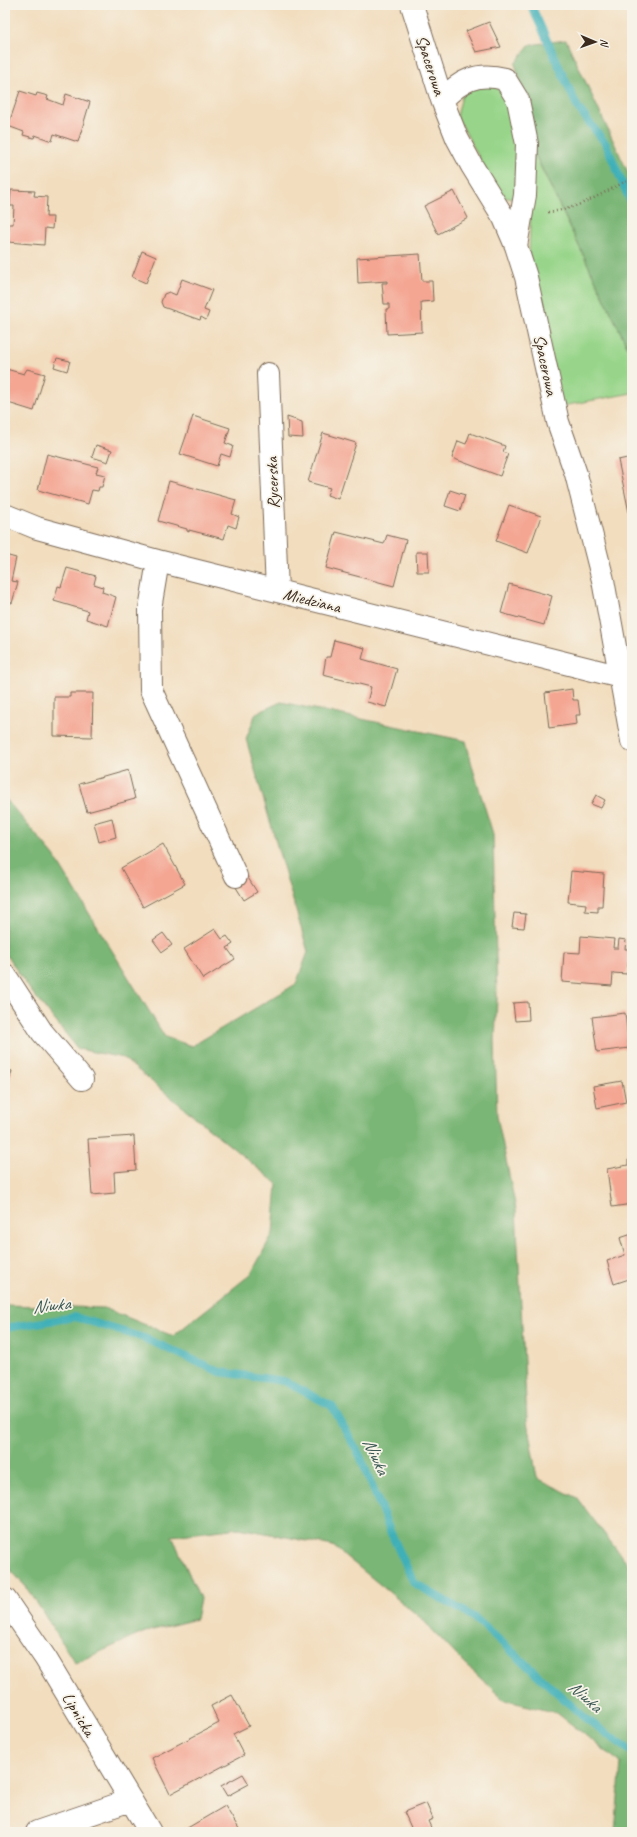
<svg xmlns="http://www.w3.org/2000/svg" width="637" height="1837" viewBox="0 0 637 1837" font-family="Caveat,sans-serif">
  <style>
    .green { fill: #98d58a; stroke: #6a8054 }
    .forest { fill: #7ab676; stroke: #5a704a }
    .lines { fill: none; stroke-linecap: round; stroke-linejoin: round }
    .stream { stroke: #40b0b8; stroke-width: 8 }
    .building { fill: #f4a693 }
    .minor-casing { stroke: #7b6956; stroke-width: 24 }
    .path { stroke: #7b6956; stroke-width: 2.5; stroke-dasharray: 1 3; stroke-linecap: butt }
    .minor { stroke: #fff; stroke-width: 22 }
    .labels { text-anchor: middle; stroke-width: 3.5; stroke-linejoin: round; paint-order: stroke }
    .street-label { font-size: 17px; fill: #3b2a1e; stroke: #f7f3e8 }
    .water-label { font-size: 18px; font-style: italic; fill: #3d5954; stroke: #f7f3e8 }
  </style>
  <rect width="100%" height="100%" fill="#f7f3e8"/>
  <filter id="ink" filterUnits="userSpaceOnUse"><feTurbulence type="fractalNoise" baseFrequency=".025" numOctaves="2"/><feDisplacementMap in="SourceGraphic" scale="8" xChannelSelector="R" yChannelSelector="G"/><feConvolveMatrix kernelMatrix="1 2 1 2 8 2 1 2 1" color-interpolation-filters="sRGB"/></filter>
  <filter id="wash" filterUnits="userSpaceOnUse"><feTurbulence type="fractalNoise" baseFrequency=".012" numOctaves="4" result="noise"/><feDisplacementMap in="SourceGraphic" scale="16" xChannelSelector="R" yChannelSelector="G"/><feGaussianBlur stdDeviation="0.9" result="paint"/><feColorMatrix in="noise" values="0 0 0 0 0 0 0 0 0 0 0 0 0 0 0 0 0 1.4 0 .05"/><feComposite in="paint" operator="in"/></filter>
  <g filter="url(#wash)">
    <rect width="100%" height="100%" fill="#f2ddbe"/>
    <path class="green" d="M477,85H493L506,96L516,118V197L508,198L500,197L457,116L462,96Z
      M533,151L632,356V393L562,406L529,256Z"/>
    <path class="forest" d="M566,40L632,181V356L533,150L532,118L515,64L529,45Z
      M281,702L466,741L473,769L493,834L497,998L495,1040L497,1116L516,1209L527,1421L537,1478L577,1498L632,1570V1832H615L621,1763L557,1713L504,1700L463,1662L422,1619L333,1546L239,1528L172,1536L200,1598L196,1619L145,1632L75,1663L28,1589L5,1564V1305L104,1308L173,1336L251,1274L273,1233L277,1184L123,1058L78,1049L31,991L5,953V798L54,856L165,1037L192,1046L296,984L308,952L246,739L256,713Z"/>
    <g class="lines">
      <path class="stream" d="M531,5L578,108L606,144L632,206
        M5,1328L75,1317L144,1338L220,1372L284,1381L332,1406L360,1456L390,1531L414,1583L475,1618L585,1718L632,1752"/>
    </g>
    <g id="blocks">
      <path class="building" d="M489,22L501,47L476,52L466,31Z
        M20,91L36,96L37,93L48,96L47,99L63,105L66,94L90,102L78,142L54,134L52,141L35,135L34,138L23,135L24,132L8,126Z
        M11,190L35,191L34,196L47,197L46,217H53L52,229L45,228L44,245L8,242L9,224H13L14,206H10Z
        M454,191L468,218L438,234L424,206Z
        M142,251L156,257L146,283L132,277Z
        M420,254L422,281H432L433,301L421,302L422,332L387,334L386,309H389V304H384L382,283H387V281L358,283L357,258Z
        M182,279L212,290L204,310L209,312L206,320L201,317L200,320L163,307L161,302L164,294L169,292L176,295Z
        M57,358L70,361L67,371L54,367Z
        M6,369L24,374L27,369L45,374L34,411L5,402Z
        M193,416L230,428L225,443L233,446L230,457L221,454L217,466L180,454Z
        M287,417L302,422L303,438L288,437Z
        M323,433L356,443L338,499L327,495L330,488L308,482Z
        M470,433L505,446L503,452L508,454L500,476L452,458L458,441L466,444Z
        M96,445L112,450L108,462L92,457Z
        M47,454L98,467L96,473L105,475L102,487H99L98,491L92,490L88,504L38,490Z
        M632,457V522H631L618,460Z
        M169,481L236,500L232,514L239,517L236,528L228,525L224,539L189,530V532L187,531V529L158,521Z
        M450,490L465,495L460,511L445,506Z
        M509,505L541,516L528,553L496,541Z
        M336,532L384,544L387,535L406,540L394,586L326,568Z
        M416,552H428L429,572H417Z
        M5,555L16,558L11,581L18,582L12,603L5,601Z
        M67,568L96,576L94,584L103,587L102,592L116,597L108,626L86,619L88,611L54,601L58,586L61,587Z
        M509,584L552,596L544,625L501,613Z
        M334,640L365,648L362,659L397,669L386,707L367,702L371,687L323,675L326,657H330Z
        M572,689L573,700H578L580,715H576L577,724L549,728L545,693Z
        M70,693H93L92,737L54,736V697H70Z
        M128,770L135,799L87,812L79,784Z
        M596,795L605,800L601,808L591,804Z
        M112,818L116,837L99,842L94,823Z
        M163,844L185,884L143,907L121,868Z
        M571,871L604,874L602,906H598V912L585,911L586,904L568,902Z
        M245,873L257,892L244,900L232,881Z
        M514,913L526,914L524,928L512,927Z
        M215,929L222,939L227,936L233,944L227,948L235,959L203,979L184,949Z
        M163,933L172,945L162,952L153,940Z
        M581,936L614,939L613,948H618L619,939L626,940L625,949H630L627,974L613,973L612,986L562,982L564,952L580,953Z
        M528,1002L529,1020L515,1021L513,1003Z
        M625,1013L629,1048L597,1052L592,1017Z
        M5,1069L12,1071L6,1091H5Z
        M622,1081L626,1102L597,1108L593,1086Z
        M134,1136L136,1170L114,1172L115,1193L92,1195L88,1139Z
        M632,1159V1204L612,1207L607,1169L628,1165V1160Z
        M632,1234V1278L614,1284L607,1261L625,1255L620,1238Z
        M232,1695L249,1726L233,1734L244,1755L170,1794L152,1758L219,1723L211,1706Z
        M243,1774L249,1784L227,1796L221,1786Z
        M426,1803L433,1819L428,1821L433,1832H413L404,1812Z
        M225,1806L241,1832H185L184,1830Z"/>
    </g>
  </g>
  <g filter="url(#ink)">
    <use href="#blocks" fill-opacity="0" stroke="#7b6956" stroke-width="1"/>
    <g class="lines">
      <defs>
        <path id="minor" d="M412,5L442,100L457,138L472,166L504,218L516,246L526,277L558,422L576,474L603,580L632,741
          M442,100C461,80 477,72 505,79L518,100L527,144L525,195L516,246
          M268,374L277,591
          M5,515L37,528L158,561L621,677
          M158,561L150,609L151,690L236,876
          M5,975L42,1032L82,1079
          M5,1599L46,1659L150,1832
          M37,1832L131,1800"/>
      </defs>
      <use href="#minor" class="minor-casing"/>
      <path class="path" d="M548,212C578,210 606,191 632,178"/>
      <use href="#minor" class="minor"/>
    </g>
  </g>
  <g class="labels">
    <g class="street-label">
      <text transform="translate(431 65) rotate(72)" y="6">Spacerowa</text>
      <text transform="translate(546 365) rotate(78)" y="6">Spacerowa</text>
      <text transform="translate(272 483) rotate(-92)" y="6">Rycerska</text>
      <text transform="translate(312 600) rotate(14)" y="6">Miedziana</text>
      <text transform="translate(79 1714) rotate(59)" y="6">Lipnicka</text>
    </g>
    <g class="water-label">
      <text transform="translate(51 1305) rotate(-6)" y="6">Niwka</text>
      <text transform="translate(376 1456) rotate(65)" y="6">Niwka</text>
      <text transform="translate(585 1696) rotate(41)" y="6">Niwka</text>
    </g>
  </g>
  <rect width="637" height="1837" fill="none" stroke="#f7f3e8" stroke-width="20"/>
  <g transform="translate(595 42) rotate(92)" stroke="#f7f3e8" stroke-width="3" paint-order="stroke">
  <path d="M0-3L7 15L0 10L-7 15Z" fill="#3b2a1e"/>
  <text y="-6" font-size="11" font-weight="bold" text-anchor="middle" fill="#3b2a1e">N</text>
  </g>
</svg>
